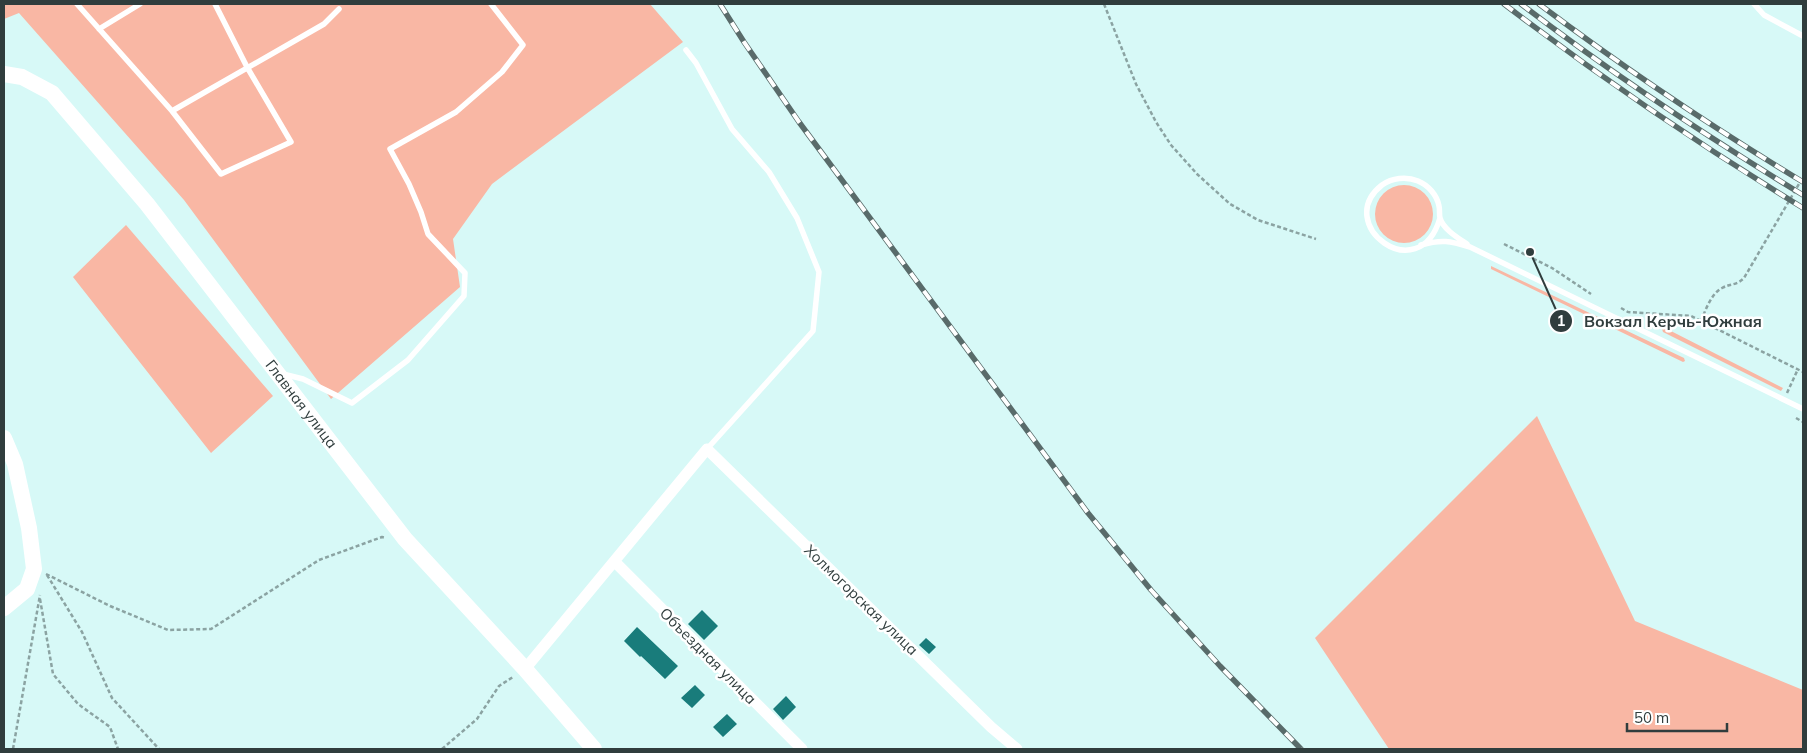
<svg xmlns="http://www.w3.org/2000/svg" width="1807" height="753" viewBox="0 0 1807 753" font-family="Mulish,sans-serif">
  <style>
    .green { fill: #f9b7a4 }
    .building { fill: #197c7b }
    .lines { fill: none; stroke-linecap: round; stroke-linejoin: round }
    .path { stroke: #8ba3a2; stroke-width: 2.5; stroke-dasharray: 4 2.5; stroke-linecap: butt }
    .lane { stroke: #fff; stroke-width: 5.5 }
    .street { stroke: #fff; stroke-width: 11 }
    .secondary { stroke: #fff; stroke-width: 16 }
    .rail-casing { stroke: #596b6a; stroke-width: 5.5 }
    .rail { stroke: #fff; stroke-width: 4; stroke-dasharray: 11; stroke-linecap: butt }
    .labels { text-anchor: middle; stroke-width: 5; stroke-linejoin: round; paint-order: stroke }
    .street-label { font-size: 15px; fill: #303d3d; stroke: #fff }
    .leader { fill: none; stroke: #303d3d; stroke-width: 2 }
    .callout-dot { fill: #303d3d; stroke: #fff; stroke-width: 2 }
    .mark-label { font-size: 15px; text-anchor: middle; font-weight: bold; fill: #fff }
    .callout-label { font-size: 16px; text-anchor: middle; font-weight: bold; fill: #303d3d; stroke: #fff; stroke-width: 5; stroke-linejoin: round; paint-order: stroke }
  </style>
  <rect width="100%" height="100%" fill="#d7f9f7"/>
  <path class="green" d="M4,4H650L683,42L492,184L453,239L460,287L331,399L184,200L19,13L4,19Z
    M1375 214a29 29 0 1 1 58 0a29 29 0 1 1-58 0Z
    M126,225L273,396L211,453L73,277Z
    M1491,266L1684,358L1685,361L1683,362L1491,269Z
    M1665,328L1783,388L1781,391L1663,332L1662,329Z
    M1537,416L1635,621L1803,690V749H1389L1315,638Z"/>
  <path class="building" d="M702,610L718,626L704,640L688,624Z
    M637,627L678,666L665,679L641,656L640,657L624,641Z
    M926,638L936,647L929,654L919,645Z
    M695,685L705,695L692,708L681,698Z
    M786,696L796,707L783,720L773,709Z
    M727,714L737,724L723,737L713,727Z"/>
  <g class="lines">
    <path class="path" d="M1104,4L1136,84L1156,122L1171,145L1197,174L1230,204L1258,220L1316,239
      M1504,244L1552,268L1591,294
      M1621,308L1628,312L1691,316L1803,372
      M1701,321C1706,309 1711,294 1722,288C1731,283 1736,286 1744,278L1803,177
      M1787,393L1798,369
      M1796,418L1803,422
      M46,574L110,606L168,630L211,629L319,560L382,537L386,538
      M47,575L82,632L112,698L159,749
      M40,599L53,674L78,704L110,727L118,749
      M13,749L40,595
      M442,749L477,719L499,686L513,677"/>
    <path class="lane" d="M77,4L172,111L221,174L291,142L247,67L215,4
      M1754,4L1764,15L1803,36
      M99,29L140,4
      M686,50L696,63L732,129L769,172L797,218L819,272L813,331L707,449
      M172,111L324,24L339,9
      M1440,218C1419,290 1332,224 1382,185C1392,178 1406,176 1418,181C1428,185 1437,195 1439,206C1440,210 1439,214 1440,218C1443,229 1458,238 1467,244
      M1421,245C1442,239 1450,241 1470,247L1803,409
      M283,374L303,379L352,403L408,360L464,296L465,273L428,234L421,212L409,184L390,149L456,112L502,72L523,45L491,4"/>
    <path class="street" d="M615,562L802,749
      M525,669L707,449L991,727L1017,749"/>
    <g class="secondary">
      <path id="s1" d="M4,74L22,77L52,93L147,204L405,539L525,669L594,749"/>
      <path d="M4,438L15,464L29,528L34,569L27,589L4,608"/>
    </g>
    <defs>
      <path id="rail" d="M720,4L744,42L799,122L1088,513L1151,590L1220,666L1301,749
        M1504,4C1600,77 1700,145 1803,208
        M1521,4C1611,73 1706,136 1803,195
        M1539,4C1624,68 1712,127 1803,182"/>
    </defs>
    <use href="#rail" class="rail-casing"/>
    <use href="#rail" class="rail"/>
  </g>
  <g class="labels">
    <g class="street-label">
      <text dy="5" stroke="none"><textPath href="#s1" startOffset="451">Главная улица</textPath></text>
      <text transform="translate(861 600) rotate(44)" y="5">Холмогорская улица</text>
      <text transform="translate(708 656) rotate(45)" y="5">Объездная улица</text>
    </g>
  </g>
  <path class="leader" d="M1530 252L1561 321"/>
  <g class="callout-dot">
    <circle cx="1530" cy="252" r="5"/>
    <circle cx="1561" cy="321" r="12"/>
  </g>
  <g class="mark-label">
    <text x="1561" y="326">1</text>
  </g>
  <g class="callout-label">
    <text x="1673" y="327">Вокзал Керчь-Южная</text>
  </g>
  <rect width="1807" height="753" fill="none" stroke="#303d3d" stroke-width="10"/>
  <path d="M1627 723v8h100v-8" fill="none" stroke="#303d3d" stroke-width="2.5"/>
  <text x="1634" y="723" font-size="15" fill="#303d3d" stroke="#ffffff" stroke-width="4" paint-order="stroke">50 m</text>
</svg>
